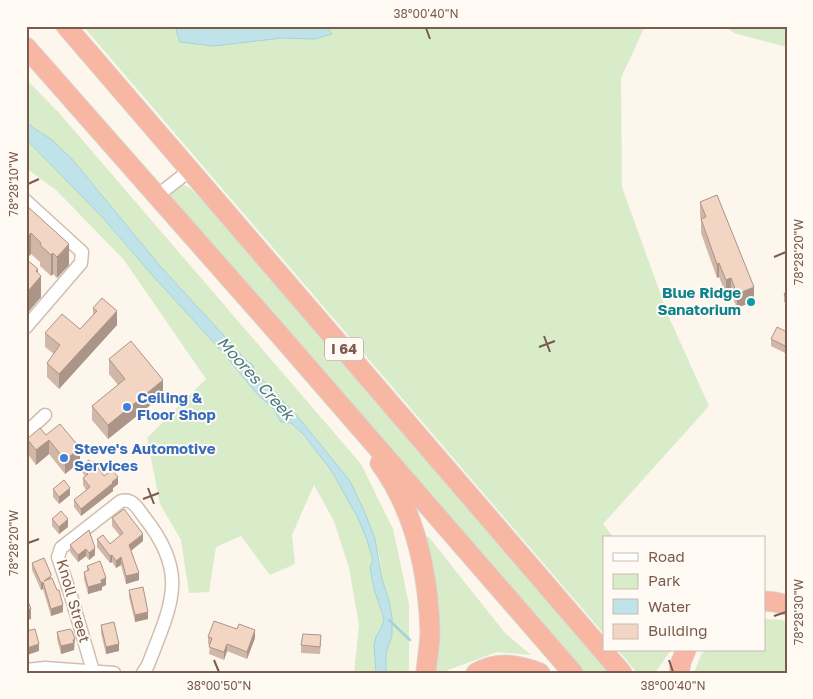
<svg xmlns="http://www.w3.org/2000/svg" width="813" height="699" viewBox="0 0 813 699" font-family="'Golos Text',sans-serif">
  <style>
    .green { fill: #d8ecc9 }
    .water { fill: #bfe3e8; stroke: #a5d3da }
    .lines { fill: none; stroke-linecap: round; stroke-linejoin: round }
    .stream { stroke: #a5d3da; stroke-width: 2.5 }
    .minor-casing { stroke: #d1beb0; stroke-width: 15 }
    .highway-casing { stroke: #dad1cd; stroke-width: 21 }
    .minor { stroke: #fff; stroke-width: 12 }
    .highway { stroke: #f7b7a3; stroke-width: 19 }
    .wall { fill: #d1b7a8 }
    .shaded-wall { fill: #aa9588 }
    .building { fill: #f3d5c3; stroke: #aa9588 }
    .ticks { fill: none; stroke: #7a5c4d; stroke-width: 2 }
    .culture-dot { fill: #0f9aa8; stroke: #fffaf3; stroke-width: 2 }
    .shop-dot { fill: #3f7fe0; stroke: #fffaf3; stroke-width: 2 }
    .labels { text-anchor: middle; stroke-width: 4; stroke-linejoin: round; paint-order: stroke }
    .shield { fill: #fffaf3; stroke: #a28b7f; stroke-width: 1 }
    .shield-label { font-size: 14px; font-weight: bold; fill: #7a5c4d }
    .culture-label { font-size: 15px; font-weight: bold; fill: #0d838f; stroke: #fffaf3; text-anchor: end }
    .shop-label { font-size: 15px; font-weight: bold; fill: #366cbe; stroke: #fffaf3; text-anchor: start }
    .street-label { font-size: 15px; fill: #7a5c4d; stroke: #fffaf3 }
    .water-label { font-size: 16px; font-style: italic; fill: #437c86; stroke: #fffaf3 }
    .neatline { fill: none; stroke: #7a5c4d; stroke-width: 2 }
    .ticks-label { font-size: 12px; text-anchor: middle; fill: #7a5c4d }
  </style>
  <rect width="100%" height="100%" fill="#fdf6ec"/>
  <path class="green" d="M83,26H645L621,78L622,187L668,315L709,406L603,524L614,538H604V634Z
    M725,26H787V47L734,33Z
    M26,79L60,114L361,464L393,529L409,604V673H386V653L392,636L389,601L382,579L380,559L350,481L298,417L256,373L252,364L248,362L160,266L72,159L51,139L35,129L26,121Z
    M26,139L102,217L153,276L226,356L257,394L273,408L281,422L291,423L303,434L331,470L358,518L367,540L373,560L370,567L374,589L384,619L382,626L376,637L374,646L376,673H354L359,625L349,568L334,521L314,485L292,535L295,564L270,575L241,536L216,547L209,592L189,593L181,540L160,504L147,438L206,379L124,260L57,191L26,168Z
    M182,184L190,188L208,206L279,287L610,673H579L167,197L176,186Z
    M428,536L505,633L531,655L497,652L448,670L449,673H431L421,544Z
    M764,619L783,620L787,623V673H694L701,655L705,650H764Z
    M618,650H671L655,673H637Z"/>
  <path class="water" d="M182,26H327L332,34L314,39L282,38L214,46L180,42L176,30Z
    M26,121L35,129L51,139L72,159L160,266L248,362L252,364L256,373L298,417L350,481L365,513L375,539L382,579L389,601L392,617V636L386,653V673H376L374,646L376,637L382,626L384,619L374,589L370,567L373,560L367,540L358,518L331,470L303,434L291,423L281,422L273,408L257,394L226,356L153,276L102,217L26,139Z"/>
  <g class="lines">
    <path class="stream" d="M389,620L410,640"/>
    <defs>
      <path id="minor" d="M157,196L190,170
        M26,201L82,252L81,263L26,327
        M26,433L45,415
        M26,670L45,668L114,673
        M93,671L71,596L58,557L61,548L121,501C133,498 138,509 144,517C190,574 171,605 148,665L143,673"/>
      <path id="highway" d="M66,26L622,673
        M26,47L284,340L573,673
        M380,463C415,511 428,573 430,631C430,644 427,659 426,673
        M764,601L775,602L787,605
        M476,673C498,661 518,664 540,673
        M679,673L681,662L686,650"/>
    </defs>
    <use href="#minor" class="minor-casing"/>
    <use href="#highway" class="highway-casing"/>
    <use href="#minor" class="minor"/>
    <use href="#highway" class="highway"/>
  </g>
  <path class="wall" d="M700,202L754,301L737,308L731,293L726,294L719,277L717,278L701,233V220L700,216Z
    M26,205L69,265L57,278L53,274L51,276L40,266V262L31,254L29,256L26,254Z
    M26,259L38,273L41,297L29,311L26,308Z
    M787,289V303L784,302V295Z
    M93,308L117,325L59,389L47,377V363L54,354L45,347V333L80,329L93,315Z
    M787,332V354L771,346V339Z
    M109,359L163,395L108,439L92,420V406L118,385L109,374Z
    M46,435L80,462L65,474L49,454L36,465L27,453V439Z
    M82,465L104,476L118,484L113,488V491L81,516L74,507V500L86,490L83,485V478L85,476L82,472Z
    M53,489L70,495L59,504L53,497Z
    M112,518L143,541L131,551L139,580L126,584L121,565L116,568L112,562L110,563L97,547V539L110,544L120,536L112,526Z
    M52,519L68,527L59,534L52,526Z
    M89,530L95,555L89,560L86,556L78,562L70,552V545Z
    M32,563L51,574V579L63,612L51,616L43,589L41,590L32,570Z
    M87,566L106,585L102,587V590L88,594L84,579V572L87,571Z
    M129,590L148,619L135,622L129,597Z
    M101,625L119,651L106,654L101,633Z
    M57,632L75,647H74V650L61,654L57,639Z
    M208,637L255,638L247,659L227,651L224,660L209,654L210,645L208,644Z
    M321,643L320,654L301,653V645Z"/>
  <path class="shaded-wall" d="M31,233V254L29,256V235Z
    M69,244V265L57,278V257Z
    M53,253V274L51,276V255Z
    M719,263V277L717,278V264Z
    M38,269V279L41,276V297L29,311V290L36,271Z
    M731,278V293L726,294V280Z
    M754,287V301L737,308V294Z
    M117,311V325L59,389V374Z
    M163,380V395L108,439V425Z
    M49,440V454L36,465V450Z
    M80,448V462L65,474V460Z
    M118,477V484L113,488V491L81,516V509Z
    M70,488V495L59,504V497Z
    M68,519V527L59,534V527Z
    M143,534V541L129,552V545Z
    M95,548V555L89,560V553Z
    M86,549V556L78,562V555Z
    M112,555V562L110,563V556Z
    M121,557V565L116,568V561Z
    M139,573V580L126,584V576Z
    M106,578V585L102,587V590L88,594V587L101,580Z
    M43,582V589L41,590V583Z
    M63,605V612L51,616V609Z
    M31,609V619L26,620V610Z
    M148,612V619L135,622V615Z
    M255,630V638L247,659V652Z
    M75,639L74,650L61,654V646Z
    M39,644V651L27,655V648Z
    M119,644V651L106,654V647Z
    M227,644V651L224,660V652Z"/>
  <path class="building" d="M717,195L754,287L737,294L731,278L726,280L719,263L717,264L701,219L706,217L700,202Z
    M26,205L69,244L57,257L53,253L51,255L40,245L41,243L31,233L29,235L26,233Z
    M26,259L38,269L36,271L41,276L29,290L26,287Z
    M787,289V296L784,295Z
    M102,298L117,311L59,374L47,363L60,345L45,333L62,314L80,329L97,311L93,308Z
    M777,327L787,332V347L771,339Z
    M131,341L163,380L108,425L92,406L125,379L109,359Z
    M60,424L80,448L65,460L49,440L36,450L27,439L40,428L46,435Z
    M89,460L91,463L93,461L104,476L112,470L118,477L112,482L113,483L81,509L74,500L90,487L83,478L88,474L82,465Z
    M64,480L70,488L59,497L53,489Z
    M124,509L143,534L129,545L139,573L126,576L121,557L116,561L112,555L110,556L97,539L103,535L110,544L123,533L112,518Z
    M61,511L68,519L59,527L52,519Z
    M89,530L95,548L89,553L86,549L78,555L70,545Z
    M44,558L51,574V576L44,581L52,578L57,590H59L63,605L51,609L43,582L41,583L32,563Z
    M100,561L106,578L101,580L102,583L88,587L84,572L89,570L87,566Z
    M143,587L148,612L135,615L129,590Z
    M26,596L31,609L26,610Z
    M214,621L237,629L239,624L255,630L247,652L227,644L224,652L209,647L212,638L208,637Z
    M114,622L119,644L106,647L101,625Z
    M35,629L39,644L27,648L26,644V631Z
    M70,629L72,631L75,639L73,640L74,643L61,646L57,632Z
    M303,634L321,635L320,647L301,645Z"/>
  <path class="ticks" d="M426,28L430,39M28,184L39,179M774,257L786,252M544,336L550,352M539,347L555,341M148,488L154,504M143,499L159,493M28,543L39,539M774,616L786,612M214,660L219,672M669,660L673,672"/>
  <circle class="culture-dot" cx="751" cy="302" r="5"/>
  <g class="shop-dot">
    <circle cx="127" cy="407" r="5"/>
    <circle cx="64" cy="458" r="5"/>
  </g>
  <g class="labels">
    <rect class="shield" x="325" y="337.5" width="38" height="23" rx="4"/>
    <g class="shield-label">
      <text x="344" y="354">I 64</text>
    </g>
    <g class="culture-label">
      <text x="741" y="298">Blue Ridge<tspan x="741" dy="17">Sanatorium</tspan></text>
    </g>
    <g class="shop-label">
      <text x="137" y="403">Ceiling &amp;<tspan x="137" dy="17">Floor Shop</tspan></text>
      <text x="74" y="454">Steve's Automotive<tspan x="74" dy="17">Services</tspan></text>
    </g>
    <g class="street-label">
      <text transform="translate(73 601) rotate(74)" y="5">Knoll Street</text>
    </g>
    <g class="water-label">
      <text transform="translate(256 378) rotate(48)" y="6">Moores Creek</text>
    </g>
  </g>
  <rect width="813" height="699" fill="none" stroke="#fffaf3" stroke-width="55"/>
  <rect x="603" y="536" width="162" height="115" fill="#fffaf3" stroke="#cabbb1"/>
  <rect x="613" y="553" width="25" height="8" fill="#ffffff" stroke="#cabbb1"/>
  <text x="648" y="562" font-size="15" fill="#7a5c4d">Road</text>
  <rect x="613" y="574" width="25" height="15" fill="#d8ecc9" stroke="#cabbb1"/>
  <text x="648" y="586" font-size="15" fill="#7a5c4d">Park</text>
  <rect x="613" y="599" width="25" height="15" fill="#bfe3e8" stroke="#cabbb1"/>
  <text x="648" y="612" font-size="15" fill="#7a5c4d">Water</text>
  <rect x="613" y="624" width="25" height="15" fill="#f3d5c3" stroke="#cabbb1"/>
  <text x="648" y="636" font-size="15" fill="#7a5c4d">Building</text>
  <rect x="28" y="28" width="758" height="644" class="neatline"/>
  <g class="ticks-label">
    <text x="426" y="18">38°00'40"N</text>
    <text transform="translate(14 184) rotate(-90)" y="4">78°28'10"W</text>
    <text transform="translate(799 252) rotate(-90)" y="4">78°28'20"W</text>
    <text transform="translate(14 543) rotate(-90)" y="4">78°28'20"W</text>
    <text transform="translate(799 612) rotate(-90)" y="4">78°28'30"W</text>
    <text x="219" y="690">38°00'50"N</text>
    <text x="673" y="690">38°00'40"N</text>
  </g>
</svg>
